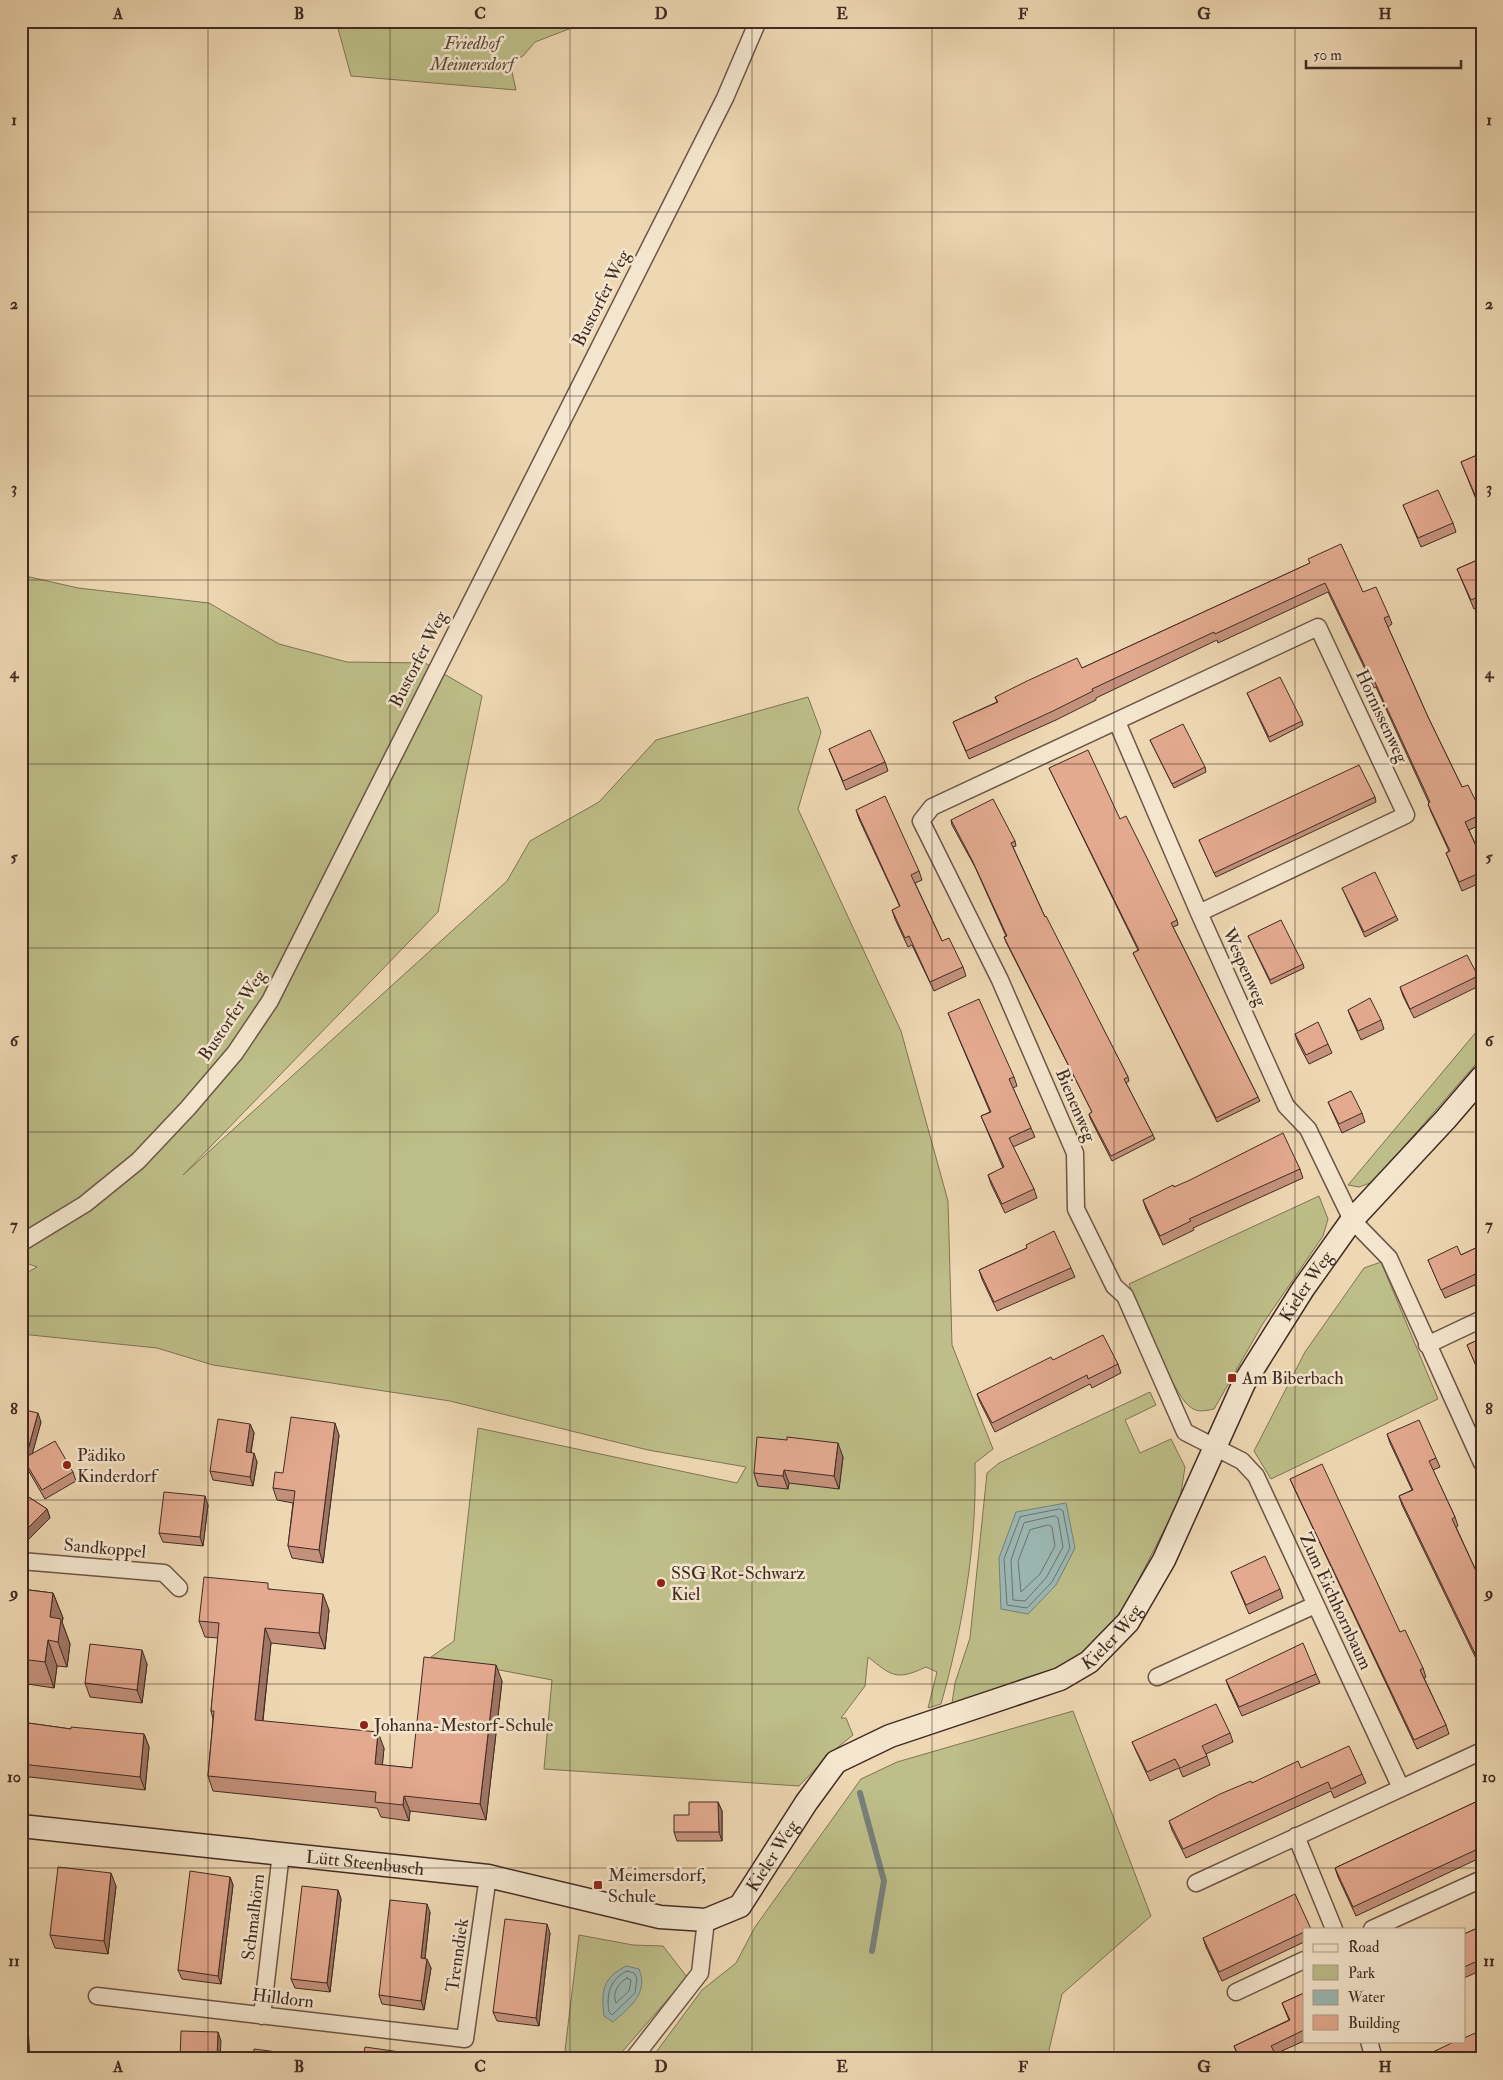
<svg xmlns="http://www.w3.org/2000/svg" width="1503" height="2080" viewBox="0 0 1503 2080" font-family="'IM FELL Double Pica',serif">
  <style>
    .green { fill: #bdbe89; stroke: #807456 }
    .water { fill: #9bb8b4; stroke: #77807a }
    .lines { fill: none; stroke-linecap: round; stroke-linejoin: round }
    .shore { stroke: #6e726c; stroke-width: 1 }
    .stream { stroke: #77807a; stroke-width: 6 }
    .street-casing { stroke: #6d5647; stroke-width: 19 }
    .secondary-casing { stroke: #422b23; stroke-width: 25 }
    .street { stroke: #f4e6ce; stroke-width: 16 }
    .secondary { stroke: #f4e6ce; stroke-width: 22 }
    .wall { fill: #c4927c; stroke: #422b23 }
    .shaded-wall { fill: #a07765; stroke: #422b23 }
    .building { fill: #e4aa90; stroke: #422b23 }
    .grid { fill: none; stroke: #422b23; stroke-width: 1; stroke-opacity: 0.55 }
    .poi-dot { fill: #8f2418; stroke: #f4e6ce; stroke-width: 2 }
    .labels { text-anchor: middle; stroke-width: 5; stroke-linejoin: round; paint-order: stroke }
    .park-label { font-size: 18px; font-style: italic; fill: #5b4837; stroke: #f4e6ce }
    .street-label { font-size: 18px; fill: #422b23; stroke: #f4e6ce }
    .poi-label { font-size: 18px; fill: #422b23; stroke: #f4e6ce; text-anchor: start }
    .neatline { fill: none; stroke: #422b23; stroke-width: 2 }
    .grid-label { font-size: 16px; text-anchor: middle; font-weight: bold; fill: #422b23 }
  </style>
  <rect width="100%" height="100%" fill="#eed8b3"/>
  <filter id="stains"><feTurbulence type="fractalNoise" baseFrequency=".004" numOctaves="4"/><feColorMatrix values="0 0 0 0 .2 0 0 0 0 .09 0 0 0 0 .02 0 0 0 .5 -.17"/></filter>
  <radialGradient id="worn" r=".72"><stop offset=".6" stop-color="#630" stop-opacity="0"/><stop offset="1" stop-color="#630" stop-opacity=".3"/></radialGradient>
  <path class="green" d="M336,21H586L587,22L535,42L523,56L510,63L516,90L351,76Z
    M21,575L78,588L209,603L279,644L347,662L425,663L482,696L438,912L183,1175L507,881L530,841L599,802L656,740L808,697L821,732L798,809L901,1031L948,1201L952,1345L993,1449L975,1463C977,1545 963,1626 941,1704L928,1708L937,1672L926,1667C896,1681 892,1676 868,1657L865,1686L841,1718H846L853,1735L832,1752L799,1786L544,1769L552,1680L431,1657L454,1641L478,1428L737,1483L746,1467L648,1450L450,1401L213,1365L157,1348L21,1334V1276L37,1267L21,1261Z
    M1482,1025V1057L1373,1182L1359,1187L1348,1185Z
    M1319,1196L1328,1219L1323,1236L1262,1325L1214,1409C1204,1411 1197,1413 1189,1406C1173,1394 1139,1307 1129,1284Z
    M1381,1262L1438,1399L1271,1479L1254,1451L1305,1352L1364,1268Z
    M1150,1392L1156,1405L1125,1420L1140,1453L1171,1439L1185,1467L1180,1499L1120,1616L1093,1648L1061,1670L1005,1691L952,1703L955,1683L970,1638L987,1473L999,1463Z
    M1073,1711L1151,1916L1062,1994L1047,2059H651L702,1990L736,1963L755,1927L861,1779L897,1762Z
    M579,1935L633,1945L663,1946L687,1977L616,2059H572L565,2050Z"/>
  <path class="water" d="M1066,1503L1075,1548L1056,1585L1028,1614L1001,1609L999,1558L1016,1512Z
    M626,1966L639,1969C649,1993 630,2007 613,2022L604,2016C601,1990 603,1978 626,1966Z"/>
  <g class="lines">
    <path class="shore" d="M1060,1509L1063,1511L1070,1548L1052,1582L1027,1608L1007,1605L1004,1559L1020,1517Z
      M1055,1516L1058,1518L1063,1547L1046,1578L1025,1601L1013,1600L1011,1560L1024,1523Z
      M1049,1525L1052,1527L1055,1546L1040,1574L1021,1592L1018,1561L1030,1530Z
      M627,1971L634,1973L637,1978L635,1993L612,2015L609,2012C606,1994 610,1979 627,1971Z
      M627,1978L631,1980L629,1991L616,2003C612,1993 618,1983 627,1978Z"/>
    <path class="stream" d="M860,1793L884,1881L872,1951"/>
    <defs>
      <path id="street" d="M1117,722L1199,913L1286,1106L1308,1129L1352,1220L1389,1258L1482,1463
        M1199,913L1406,815L1318,627L932,807L921,821L1000,980L1075,1153L1076,1209L1114,1286L1125,1296L1185,1432L1242,1461L1256,1476L1401,1788
        M21,1243L85,1204L138,1161L188,1108L235,1053L270,1001L725,98L758,21
        M1427,1345L1482,1319
        M21,1561L164,1573L179,1588
        M1157,1677L1315,1605
        M1296,1836L1334,1929
        M1196,1883L1482,1751
        M1372,1929L1482,1879
        M1236,1992L1304,1960
        M97,1996L465,2039L488,1876
        M262,2016L281,1853
        M1369,2041L1374,2059
        M633,2059L700,1973L706,1920"/>
      <g id="secondary">
        <path id="s1" d="M21,1826L488,1876L660,1917L706,1920L740,1906L806,1803L836,1762L890,1736L1060,1679L1089,1662L1128,1622L1164,1560L1244,1383L1303,1289L1352,1220L1445,1120L1482,1077"/>
      </g>
    </defs>
    <use href="#street" class="street-casing"/>
    <use href="#secondary" class="secondary-casing"/>
    <use href="#street" class="street"/>
    <use href="#secondary" class="secondary"/>
  </g>
  <path class="wall" d="M467,21H486L487,24L470,29Z
    M1482,453V503L1478,504L1461,462Z
    M1403,505L1453,523L1456,532L1421,547Z
    M1482,558V605L1474,609L1457,569Z
    M1310,563L1363,592L1389,616L1392,624L1388,627L1428,717L1462,787L1482,814V824L1469,830L1482,859V882L1462,891L1446,853L1449,851L1431,812L1428,804L1429,803L1376,687L1374,688L1328,592L1218,643L1217,640L1096,698V700L1056,720L969,759L953,722L997,702L995,697L1082,668Z
    M1247,693L1302,721L1303,725L1270,742Z
    M1150,740L1205,767L1206,772L1174,788Z
    M829,749L885,762L888,771L846,790Z
    M1049,768L1120,819L1177,920L1178,925L1173,927L1260,1101L1217,1122L1135,957L1133,953L1138,950Z
    M1375,797L1376,802L1216,877L1199,840Z
    M856,810L919,871L922,880L915,883L942,941L963,967L966,976L934,991L912,945L908,947L895,919L892,910L900,907L859,819Z
    M951,820L1015,841L1016,846L1013,847L1045,917L1128,1077L1129,1081L1126,1083L1155,1139L1112,1161L1090,1118L1089,1114L1092,1112L1006,942L1004,937L1006,936L975,867L952,825Z
    M1342,888L1396,916L1398,920L1365,937Z
    M1248,936L1303,964L1304,968L1271,984Z
    M1478,976L1481,985L1414,1018L1403,996L1400,987Z
    M1348,1010L1381,1020L1384,1029L1361,1040L1351,1018Z
    M948,1013L1014,1077L1017,1086L1013,1088L1035,1137L1013,1147L1034,1189L1037,1198L1005,1213L991,1184L988,1175L1003,1168L981,1116L990,1112Z
    M1295,1034L1328,1044L1332,1053L1309,1064L1298,1043Z
    M1328,1102L1362,1113L1365,1122L1342,1133L1332,1111Z
    M1300,1169L1303,1178L1193,1228L1194,1230L1163,1245L1146,1209L1143,1200L1174,1187Z
    M1482,1245V1282L1445,1298L1428,1260L1461,1255Z
    M1027,1248L1071,1268L1075,1277L997,1311L982,1279L979,1270Z
    M1482,1338V1379L1467,1345Z
    M1053,1360L1118,1364L1121,1373L1092,1388L1090,1384L995,1432L980,1402L977,1394Z
    M21,1409L41,1422L32,1454L73,1472L76,1481L45,1499L21,1458Z
    M250,1424L254,1433L251,1453L257,1462L253,1486L213,1480L210,1471Z
    M1387,1434L1436,1458L1440,1467L1433,1470L1455,1517L1458,1526L1456,1527L1482,1584V1671L1402,1505L1399,1496L1412,1490L1390,1443Z
    M339,1435L323,1563L292,1558L288,1546L293,1503L277,1500L273,1488L283,1473Z
    M843,1457L839,1489L789,1483L788,1489L758,1486L754,1473Z
    M1290,1479L1400,1632L1423,1668L1426,1677L1424,1678L1446,1725L1449,1734L1417,1749L1294,1488Z
    M21,1492L47,1509L50,1518L27,1541L21,1536Z
    M208,1505L203,1546L163,1542L159,1533Z
    M1231,1572L1280,1589L1283,1598L1249,1614Z
    M21,1589L53,1593L63,1618L62,1622L70,1644L67,1667L57,1666L54,1688L21,1683Z
    M270,1589L329,1610L325,1649L271,1643L263,1721L384,1748L382,1765L412,1768L502,1681L486,1820L410,1811L409,1821L381,1817L377,1808L213,1791L208,1776L213,1719L211,1711L218,1638L205,1637L199,1621Z
    M147,1664L142,1703L90,1697L85,1683Z
    M1316,1674L1320,1683L1242,1716L1229,1688L1226,1680Z
    M21,1722L71,1729L144,1734L149,1747L145,1790L21,1776Z
    M1230,1733L1233,1742L1206,1754L1210,1765L1183,1777L1179,1768L1150,1781L1136,1751L1132,1742Z
    M1301,1768L1362,1774L1366,1783L1334,1798L1331,1791L1186,1858L1172,1830L1169,1821L1252,1783Z
    M1482,1799V1857L1356,1916L1338,1877L1335,1868Z
    M718,1802L722,1811V1841H677L674,1832L689,1815Z
    M230,1877L233,1885L221,1984L182,1979L178,1970Z
    M116,1886L108,1954L55,1948L50,1935Z
    M338,1890L341,1899L330,1992L295,1988L291,1979Z
    M430,1912L425,1958L431,1968L424,2010L382,2004L379,1995Z
    M1482,1926V1970L1464,1978V1934Z
    M1304,1929V1942L1222,1981L1206,1947L1203,1938Z
    M550,1933L539,2026L497,2021L493,2012Z
    M1304,1993V2041L1275,2054L1278,2059H1239L1234,2046L1289,2020L1282,2003Z"/>
  <path class="shaded-wall" d="M38,1413L41,1422L29,1466L26,1457Z
    M335,1423L339,1435L323,1563L319,1550Z
    M250,1424L254,1433L249,1461L246,1452Z
    M838,1443L843,1457L839,1489L834,1476Z
    M254,1453L257,1462L253,1486L250,1477Z
    M784,1470L789,1483L788,1489L783,1476Z
    M205,1496L208,1505L203,1546L200,1537Z
    M47,1509L50,1518L27,1541L24,1532Z
    M53,1593L63,1618L62,1622L70,1644L67,1667L58,1642L50,1617Z
    M323,1594L329,1610L325,1649L319,1633Z
    M265,1628L271,1643L261,1736L255,1720Z
    M48,1640L57,1666L54,1688L45,1662Z
    M142,1650L147,1664L142,1703L137,1690Z
    M496,1665L502,1681L486,1820L480,1804Z
    M378,1732L384,1748L381,1780L375,1764Z
    M144,1734L149,1747L145,1790L140,1777Z
    M404,1796L410,1811L409,1821L403,1805Z
    M718,1802L722,1811V1841L719,1832Z
    M111,1873L116,1886L108,1954L104,1941Z
    M230,1877L233,1885L221,1984L218,1976Z
    M338,1890L341,1899L330,1992L327,1983Z
    M427,1904L430,1912L424,1967L421,1958Z
    M547,1924L550,1933L539,2026L536,2018Z
    M427,1959L431,1968L424,2010L421,2001Z
    M22,1981L26,1993L30,2059H27Z
    M218,2032L221,2041L220,2059H217Z"/>
  <path class="building" d="M467,21H481L468,25Z
    M1482,453V492L1475,495L1461,462Z
    M1438,490L1453,523L1418,538L1403,505Z
    M1341,544L1363,592L1376,587L1389,616L1384,618L1428,717L1462,787L1468,785L1482,814L1465,822L1482,859V872L1459,882L1446,853L1450,851L1428,804L1430,802L1373,678L1371,679L1325,583L1215,634L1214,632L1092,689L1093,691L1053,711L966,751L953,722L998,702L995,697L1027,681L1077,658L1082,668L1310,563L1308,559Z
    M1482,558V595L1471,600L1457,569Z
    M1280,677L1302,721L1269,737L1247,693Z
    M1183,724L1205,767L1172,784L1150,740Z
    M870,730L885,762L843,781L829,749Z
    M1088,750L1120,819L1126,816L1147,858L1177,920L1171,923L1258,1097L1216,1118L1133,953L1139,950L1049,768Z
    M1359,765L1375,797L1214,873L1199,840Z
    M885,796L919,871L911,875L942,941L949,938L963,967L930,982L909,936L905,938L892,910L900,906L856,810Z
    M993,799L1015,841L1011,843L1045,917L1046,916L1128,1077L1124,1079L1153,1135L1111,1156L1089,1114L1092,1112L1004,937L1007,936L973,862L951,820Z
    M1375,872L1396,916L1364,932L1342,888Z
    M1281,920L1303,964L1270,980L1248,936Z
    M1467,955L1478,976L1410,1009L1400,987Z
    M1370,998L1381,1020L1358,1031L1348,1010Z
    M979,999L1014,1077L1009,1079L1031,1128L1009,1138L1034,1189L1002,1204L988,1175L1004,1167L981,1116L991,1112L948,1013Z
    M1318,1022L1328,1044L1306,1055L1295,1034Z
    M1351,1091L1362,1113L1339,1124L1328,1102Z
    M1283,1133L1300,1169L1189,1219L1191,1221L1160,1236L1143,1200L1173,1185L1174,1187L1190,1180Z
    M1054,1231L1071,1268L994,1302L979,1270L1027,1248L1026,1245Z
    M1482,1245V1271L1441,1290L1428,1260L1457,1246L1461,1255Z
    M1103,1335L1118,1364L1088,1379L1087,1375L992,1423L977,1394L1051,1357L1053,1360Z
    M1482,1338V1374L1480,1375L1467,1345Z
    M21,1409L38,1413L26,1457L55,1441L73,1472L42,1490L21,1455Z
    M291,1417L335,1423L319,1550L288,1546L295,1491L273,1488L275,1472L283,1473Z
    M218,1419L250,1424L246,1452L254,1453L250,1477L210,1471Z
    M1419,1420L1436,1458L1429,1461L1455,1517L1452,1519L1482,1584V1668L1399,1496L1413,1490L1387,1434Z
    M757,1437L787,1440V1437L838,1443L834,1476L784,1470L783,1476L754,1473Z
    M1322,1464L1400,1632L1405,1630L1423,1668L1420,1670L1446,1725L1414,1740L1290,1479Z
    M21,1492L47,1509L24,1532L21,1530Z
    M164,1492L205,1496L200,1537L159,1533Z
    M1265,1556L1280,1589L1246,1605L1231,1572Z
    M204,1577L268,1583V1589L323,1594L319,1633L265,1628L255,1720L378,1732L375,1764L412,1768L424,1657L496,1665L480,1804L404,1796L403,1805L375,1802L376,1792L208,1776L214,1711H211L219,1623L199,1621Z
    M21,1589L53,1593L50,1617L61,1619L58,1642L48,1640L45,1662L21,1659Z
    M1303,1643L1316,1674L1239,1707L1226,1680Z
    M90,1644L142,1650L137,1690L85,1683Z
    M1216,1704L1230,1733L1202,1746L1207,1756L1180,1768L1175,1759L1147,1772L1132,1742Z
    M21,1722L71,1729V1727L144,1734L140,1777L21,1764Z
    M1349,1746L1362,1774L1331,1789L1328,1782L1183,1849L1169,1821L1220,1794L1251,1781L1252,1783L1298,1761L1301,1768Z
    M1482,1799V1847L1353,1907L1335,1868Z
    M689,1802H718L719,1832H674V1815H689Z
    M58,1867L111,1873L104,1941L50,1935Z
    M190,1871L230,1877L218,1976L178,1970Z
    M302,1886L338,1890L327,1983L291,1979Z
    M1295,1894L1311,1929H1304V1932L1219,1972L1203,1938Z
    M390,1900L427,1904L421,1958L427,1959L421,2001L379,1995Z
    M505,1919L547,1924L536,2018L493,2012Z
    M1482,1926V1959L1464,1967V1934Z
    M21,1981H22L27,2059H21Z
    M1304,1993V2030L1271,2046L1278,2059H1240L1234,2046L1290,2020L1282,2003Z
    M1482,2030V2059H1418L1456,2041H1464V2038Z
    M181,2031L218,2032L217,2059H180Z
    M365,2047L407,2053V2059H253L254,2049L309,2056L363,2058Z"/>
  <path class="grid" d="M208,21V2059M390,21V2059M570,21V2059M752,21V2059M932,21V2059M1114,21V2059M1295,21V2059M21,212H1482M21,396H1482M21,580H1482M21,764H1482M21,948H1482M21,1132H1482M21,1316H1482M21,1500H1482M21,1684H1482M21,1868H1482"/>
  <g class="poi-dot">
    <rect x="1227" y="1373" width="10" height="10" rx="2.5"/>
    <circle cx="67" cy="1465" r="5"/>
    <circle cx="661" cy="1583" r="5"/>
    <circle cx="364" cy="1725" r="5"/>
    <rect x="593" y="1880" width="10" height="10" rx="2.5"/>
  </g>
  <g class="labels">
    <g class="park-label">
      <text x="472" y="49">Friedhof<tspan x="472" dy="21">Meimersdorf</tspan></text>
    </g>
    <g class="street-label">
      <text transform="translate(601 298) rotate(-63)" y="6">Bustorfer Weg</text>
      <text transform="translate(418 659) rotate(-63)" y="6">Bustorfer Weg</text>
      <text transform="translate(1382 716) rotate(65)" y="6">Hornissenweg</text>
      <text transform="translate(1245 967) rotate(66)" y="6">Wespenweg</text>
      <text transform="translate(232 1015) rotate(-56)" y="6">Bustorfer Weg</text>
      <text transform="translate(1076 1105) rotate(67)" y="6">Bienenweg</text>
      <text dy="6" stroke="none"><textPath href="#s1" startOffset="1612">Kieler Weg</textPath></text>
      <text transform="translate(105 1548) rotate(5)" y="6">Sandkoppel</text>
      <text transform="translate(1336 1601) rotate(65)" y="6">Zum Eichhornbaum</text>
      <text dy="6" stroke="none"><textPath href="#s1" startOffset="1209">Kieler Weg</textPath></text>
      <text dy="6" stroke="none"><textPath href="#s1" startOffset="789">Kieler Weg</textPath></text>
      <text dy="6" stroke="none"><textPath href="#s1" startOffset="346">Lütt Steenbusch</textPath></text>
      <text transform="translate(253 1917) rotate(-83)" y="6">Schmalhörn</text>
      <text transform="translate(457 1955) rotate(-82)" y="6">Trenndiek</text>
      <text transform="translate(283 1998) rotate(7)" y="6">Hilldorn</text>
    </g>
    <g class="poi-label">
      <text x="1242" y="1384">Am Biberbach</text>
      <text x="77" y="1461">Pädiko<tspan x="77" dy="21">Kinderdorf</tspan></text>
      <text x="671" y="1579">SSG Rot-Schwarz<tspan x="671" dy="21">Kiel</tspan></text>
      <text x="374" y="1731">Johanna-Mestorf-Schule</text>
      <text x="608" y="1881">Meimersdorf,<tspan x="608" dy="21">Schule</tspan></text>
    </g>
  </g>
  <rect width="1503" height="2080" fill="none" stroke="#eed8b3" stroke-width="55"/>
  <rect x="1303" y="1928" width="162" height="115" fill="#f4e6ce" stroke="#ad9b8a"/>
  <rect x="1313" y="1944" width="25" height="8" fill="#f4e6ce" stroke="#ad9b8a"/>
  <text x="1348" y="1952" font-size="15" fill="#422b23">Road</text>
  <rect x="1313" y="1965" width="25" height="15" fill="#bdbe89" stroke="#ad9b8a"/>
  <text x="1348" y="1978" font-size="15" fill="#422b23">Park</text>
  <rect x="1313" y="1990" width="25" height="15" fill="#9bb8b4" stroke="#ad9b8a"/>
  <text x="1348" y="2002" font-size="15" fill="#422b23">Water</text>
  <rect x="1313" y="2015" width="25" height="15" fill="#e4aa90" stroke="#ad9b8a"/>
  <text x="1348" y="2028" font-size="15" fill="#422b23">Building</text>
  <path d="M1306 60v8h155v-8" fill="none" stroke="#422b23" stroke-width="2.5"/>
  <text x="1313" y="60" font-size="15" fill="#422b23" stroke="#f4e6ce" stroke-width="4" paint-order="stroke">50 m</text>
  <rect x="28" y="28" width="1448" height="2024" class="neatline"/>
  <g class="grid-label">
    <text x="118" y="19">A</text>
    <text x="299" y="19">B</text>
    <text x="480" y="19">C</text>
    <text x="661" y="19">D</text>
    <text x="842" y="19">E</text>
    <text x="1023" y="19">F</text>
    <text x="1204" y="19">G</text>
    <text x="1385" y="19">H</text>
    <text x="14" y="125">1</text>
    <text x="1489" y="125">1</text>
    <text x="14" y="309">2</text>
    <text x="1489" y="309">2</text>
    <text x="14" y="493">3</text>
    <text x="1489" y="493">3</text>
    <text x="14" y="678">4</text>
    <text x="1489" y="678">4</text>
    <text x="14" y="862">5</text>
    <text x="1489" y="862">5</text>
    <text x="14" y="1046">6</text>
    <text x="1489" y="1046">6</text>
    <text x="14" y="1230">7</text>
    <text x="1489" y="1230">7</text>
    <text x="14" y="1414">8</text>
    <text x="1489" y="1414">8</text>
    <text x="14" y="1598">9</text>
    <text x="1489" y="1598">9</text>
    <text x="14" y="1782">10</text>
    <text x="1489" y="1782">10</text>
    <text x="14" y="1966">11</text>
    <text x="1489" y="1966">11</text>
    <text x="118" y="2072">A</text>
    <text x="299" y="2072">B</text>
    <text x="480" y="2072">C</text>
    <text x="661" y="2072">D</text>
    <text x="842" y="2072">E</text>
    <text x="1023" y="2072">F</text>
    <text x="1204" y="2072">G</text>
    <text x="1385" y="2072">H</text>
  </g>
  <rect width="100%" height="100%" filter="url(#stains)"/>
  <rect width="100%" height="100%" fill="url(#worn)"/>
</svg>
